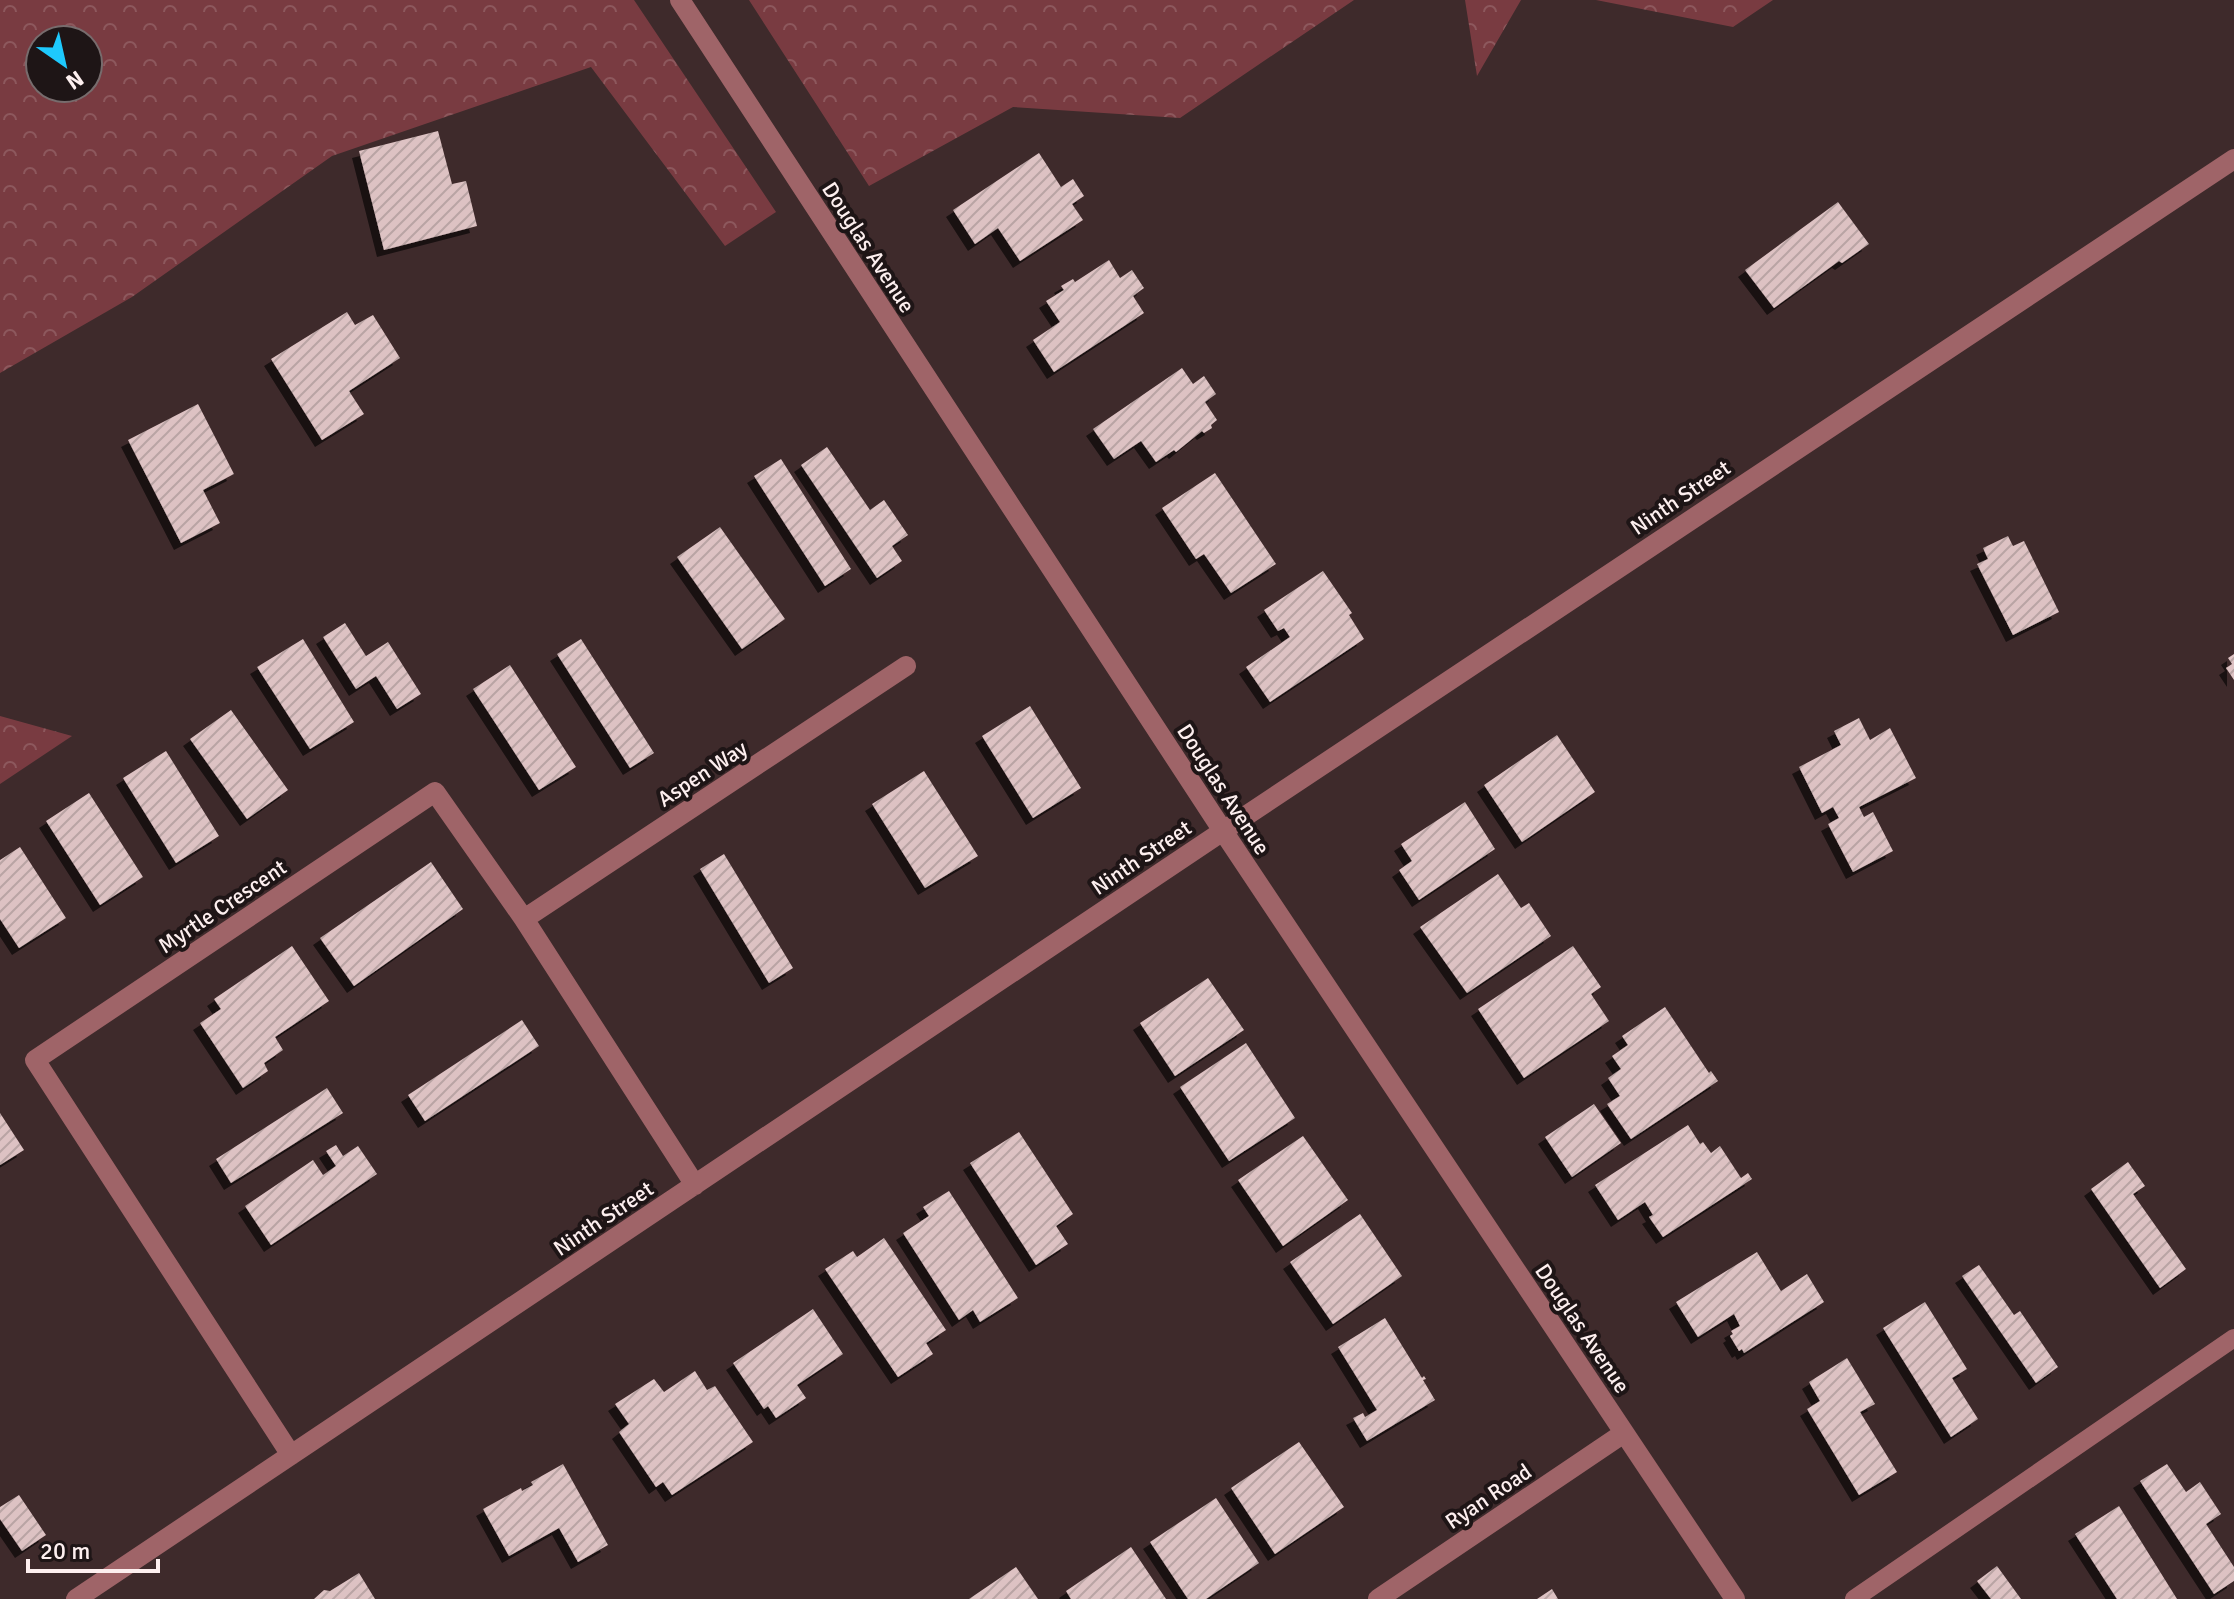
<svg xmlns="http://www.w3.org/2000/svg" width="2234" height="1599" viewBox="0 0 2234 1599" font-family="Signika,sans-serif">
  <style>
    .forest { fill: url(#forest-crowns); fill-rule: evenodd }
    .building { fill: url(#building-hatch); filter: url(#shadow) }
    .lines { fill: none; stroke-linecap: round; stroke-linejoin: round }
    .service { stroke: #9f6468; stroke-width: 18 }
    .minor { stroke: #9f6468; stroke-width: 20 }
    .labels { text-anchor: middle; stroke-width: 8; stroke-linejoin: round; paint-order: stroke }
    .street-label { font-size: 22px; fill: #fdefef; stroke: #1e1516 }
  </style>
  <defs>
    <pattern id="forest-crowns" width="20" height="18" patternUnits="userSpaceOnUse" patternTransform="scale(2)"><rect width="20" height="18" fill="#793b41"/><path d="M2 6a3 3 0 1 1 6 0M12 15a3 3 0 1 1 6 0" fill="none" stroke="#8d585d"/></pattern>
    <pattern id="building-hatch" width="6" height="6" patternUnits="userSpaceOnUse" patternTransform="scale(2)"><rect width="6" height="6" fill="#ddc2c3"/><path d="M-1 1l2-2M0 6l6-6M5 7l2-2" fill="none" stroke="#b9a4a4"/></pattern>
    <filter id="shadow"><feDropShadow dx="-7" dy="7" stdDeviation="0" flood-color="#0009"/></filter>
  </defs>
  <rect width="100%" height="100%" fill="#3e2a2b"/>
  <path class="forest" d="M0,0H634L776,212L725,246L591,67L332,156L132,297L0,373ZM40,40H88V88H40Z
    M749,0H1354L1180,118L1013,107L869,186Z
    M1465,0H1521L1477,76Z
    M1596,0H1773L1733,27Z
    M0,716L72,736L0,784Z"/>
  <path class="building" d="M438,131L452,184L466,181L477,226L384,250L359,151Z
    M1039,153L1061,187L1073,179L1084,196L1072,204L1083,220L1020,261L998,228L975,244L953,210Z
    M1838,202L1869,244L1842,263L1839,261L1774,308L1745,270Z
    M1109,260L1120,278L1132,270L1144,288L1133,296L1144,313L1054,372L1033,340L1060,322L1046,301L1064,290L1061,286L1073,279L1075,282Z
    M347,312L355,325L373,315L400,358L349,391L364,414L322,440L271,359Z
    M1182,368L1193,384L1204,376L1216,394L1205,402L1217,420L1211,425L1212,428L1204,433L1202,431L1176,452L1174,450L1156,462L1141,441L1114,459L1093,429Z
    M198,404L234,474L203,490L220,523L181,543L128,440Z
    M827,447L870,510L884,500L908,535L892,546L902,561L877,578L801,465Z
    M781,459L851,569L825,586L754,476Z
    M1215,473L1276,564L1231,593L1204,554L1196,559L1162,508Z
    M720,527L785,619L742,649L677,557Z
    M2008,536L2013,546L2024,541L2059,612L2013,635L1977,564L1988,559L1983,548Z
    M1323,571L1352,613L1349,615L1364,639L1270,702L1246,667L1290,637L1284,628L1278,631L1264,610Z
    M345,623L366,656L388,642L421,694L397,709L376,676L356,689L323,637Z
    M303,639L354,722L310,749L257,667Z
    M581,639L654,753L630,768L557,654Z
    M2234,654V680L2226,668L2232,664L2228,658Z
    M510,665L576,767L539,790L473,689Z
    M1030,706L1081,788L1033,818L982,736Z
    M231,710L288,790L247,819L190,739Z
    M1859,718L1870,740L1890,728L1916,778L1859,807L1864,817L1873,812L1893,851L1853,872L1828,824L1839,818L1833,807L1822,813L1799,767L1841,745L1834,731Z
    M1557,735L1595,792L1522,842L1484,785Z
    M166,751L219,836L176,863L123,778Z
    M924,771L978,856L925,888L872,804Z
    M89,793L143,877L100,905L46,821Z
    M1465,802L1495,849L1419,900L1399,870L1412,861L1401,844Z
    M20,847L66,918L19,948L0,919V860Z
    M724,854L793,968L769,983L700,869Z
    M431,862L463,909L354,986L320,938Z
    M1498,874L1521,908L1529,903L1551,936L1467,993L1420,927Z
    M292,946L329,1001L275,1037L283,1050L264,1063L268,1071L243,1088L200,1023L221,1009L214,999Z
    M1573,946L1601,987L1591,994L1609,1021L1524,1078L1478,1009Z
    M1208,978L1244,1030L1175,1076L1140,1023Z
    M1665,1007L1709,1073L1711,1071L1718,1081L1631,1139L1607,1104L1620,1096L1608,1078L1621,1069L1612,1056L1628,1045L1622,1036Z
    M522,1020L539,1046L425,1121L408,1095Z
    M1246,1043L1295,1118L1229,1161L1180,1087Z
    M327,1088L343,1113L231,1183L216,1159Z
    M1594,1104L1621,1143L1572,1177L1545,1137Z
    M0,1113L24,1150L0,1165Z
    M1688,1125L1700,1144L1703,1142L1711,1153L1720,1146L1741,1178L1748,1173L1752,1179L1663,1237L1649,1217L1653,1215L1645,1202L1618,1220L1595,1185Z
    M1019,1132L1073,1214L1056,1226L1068,1244L1036,1265L970,1163Z
    M1303,1136L1348,1200L1283,1246L1238,1180Z
    M336,1145L343,1156L358,1146L377,1174L271,1245L245,1206L313,1160L323,1175L336,1166L326,1151Z
    M2128,1162L2145,1186L2133,1194L2186,1269L2160,1288L2091,1189Z
    M949,1191L1018,1298L980,1322L973,1310L959,1320L903,1233L929,1216L923,1207Z
    M1360,1214L1402,1276L1333,1324L1290,1262Z
    M884,1238L946,1330L926,1343L933,1354L898,1377L825,1269L853,1251L857,1257Z
    M1757,1252L1781,1291L1807,1274L1824,1302L1744,1353L1742,1349L1739,1351L1730,1336L1733,1334L1731,1331L1740,1326L1734,1314L1698,1337L1676,1302Z
    M1979,1265L2014,1315L2020,1311L2058,1367L2036,1383L1962,1276Z
    M1925,1302L1967,1369L1952,1378L1978,1419L1951,1437L1883,1328Z
    M813,1309L843,1354L797,1385L806,1398L776,1418L768,1406L764,1409L733,1363Z
    M1385,1318L1422,1378L1424,1376L1426,1379L1423,1380L1435,1400L1367,1441L1353,1418L1363,1413L1365,1417L1377,1410L1338,1347Z
    M1847,1358L1875,1404L1860,1412L1897,1472L1859,1495L1807,1409L1820,1401L1809,1382Z
    M695,1371L707,1390L715,1386L753,1442L672,1495L663,1482L656,1487L619,1432L629,1424L615,1404L654,1379L664,1392Z
    M1299,1442L1344,1507L1275,1554L1231,1488Z
    M563,1464L608,1545L578,1562L559,1528L509,1556L483,1509L521,1488L522,1491L533,1485L531,1482Z
    M2167,1464L2186,1492L2200,1482L2221,1514L2206,1524L2234,1567V1581L2214,1594L2140,1481Z
    M19,1495L46,1535L22,1551L0,1519V1507Z
    M1216,1498L1259,1563L1206,1599H1188L1150,1542Z
    M2119,1506L2177,1599H2117L2075,1534Z
    M1131,1547L1166,1599H1071L1066,1591Z
    M1997,1566L2021,1599H1991L1977,1581Z
    M1016,1567L1038,1599H969Z
    M359,1573L375,1599H314L324,1590L330,1591Z
    M1552,1589L1558,1599H1537Z"/>
  <g class="lines">
    <path class="service" d="M1854,1599L2234,1338"/>
    <path class="minor" d="M680,0L1223,831L1735,1599
      M524,919L906,666
      M291,1455L35,1060L435,792L524,919L695,1185
      M76,1599L1223,831L2234,159
      M1378,1599L1624,1433"/>
  </g>
  <g class="labels">
    <g class="street-label">
      <text transform="translate(869 247) rotate(57)" y="8">Douglas Avenue</text>
      <text transform="translate(1680 497) rotate(-34)" y="8">Ninth Street</text>
      <text transform="translate(702 773) rotate(-33)" y="8">Aspen Way</text>
      <text transform="translate(1224 789) rotate(57)" y="8">Douglas Avenue</text>
      <text transform="translate(1141 857) rotate(-34)" y="8">Ninth Street</text>
      <text transform="translate(222 906) rotate(-34)" y="8">Myrtle Crescent</text>
      <text transform="translate(603 1218) rotate(-34)" y="8">Ninth Street</text>
      <text transform="translate(1583 1328) rotate(56)" y="8">Douglas Avenue</text>
      <text transform="translate(1488 1496) rotate(-34)" y="8">Ryan Road</text>
    </g>
  </g>
  <g transform="translate(64 64) rotate(146)"><circle r="38" fill="#1e1516" stroke="#776c6d" stroke-width="2"/>
  <path d="M0-6L14 30L0 20L-14 30Z" fill="#1ec9fd"/>
  <text y="-12" font-size="22" font-weight="bold" text-anchor="middle" fill="#fdefef">N</text>
  </g>
  <path d="M28 1559v12h130v-12" fill="none" stroke="#fdefef" stroke-width="4"/>
  <text x="40" y="1559" font-size="24" fill="#fdefef" stroke="#1e1516" stroke-width="6" paint-order="stroke">20 m</text>
</svg>
